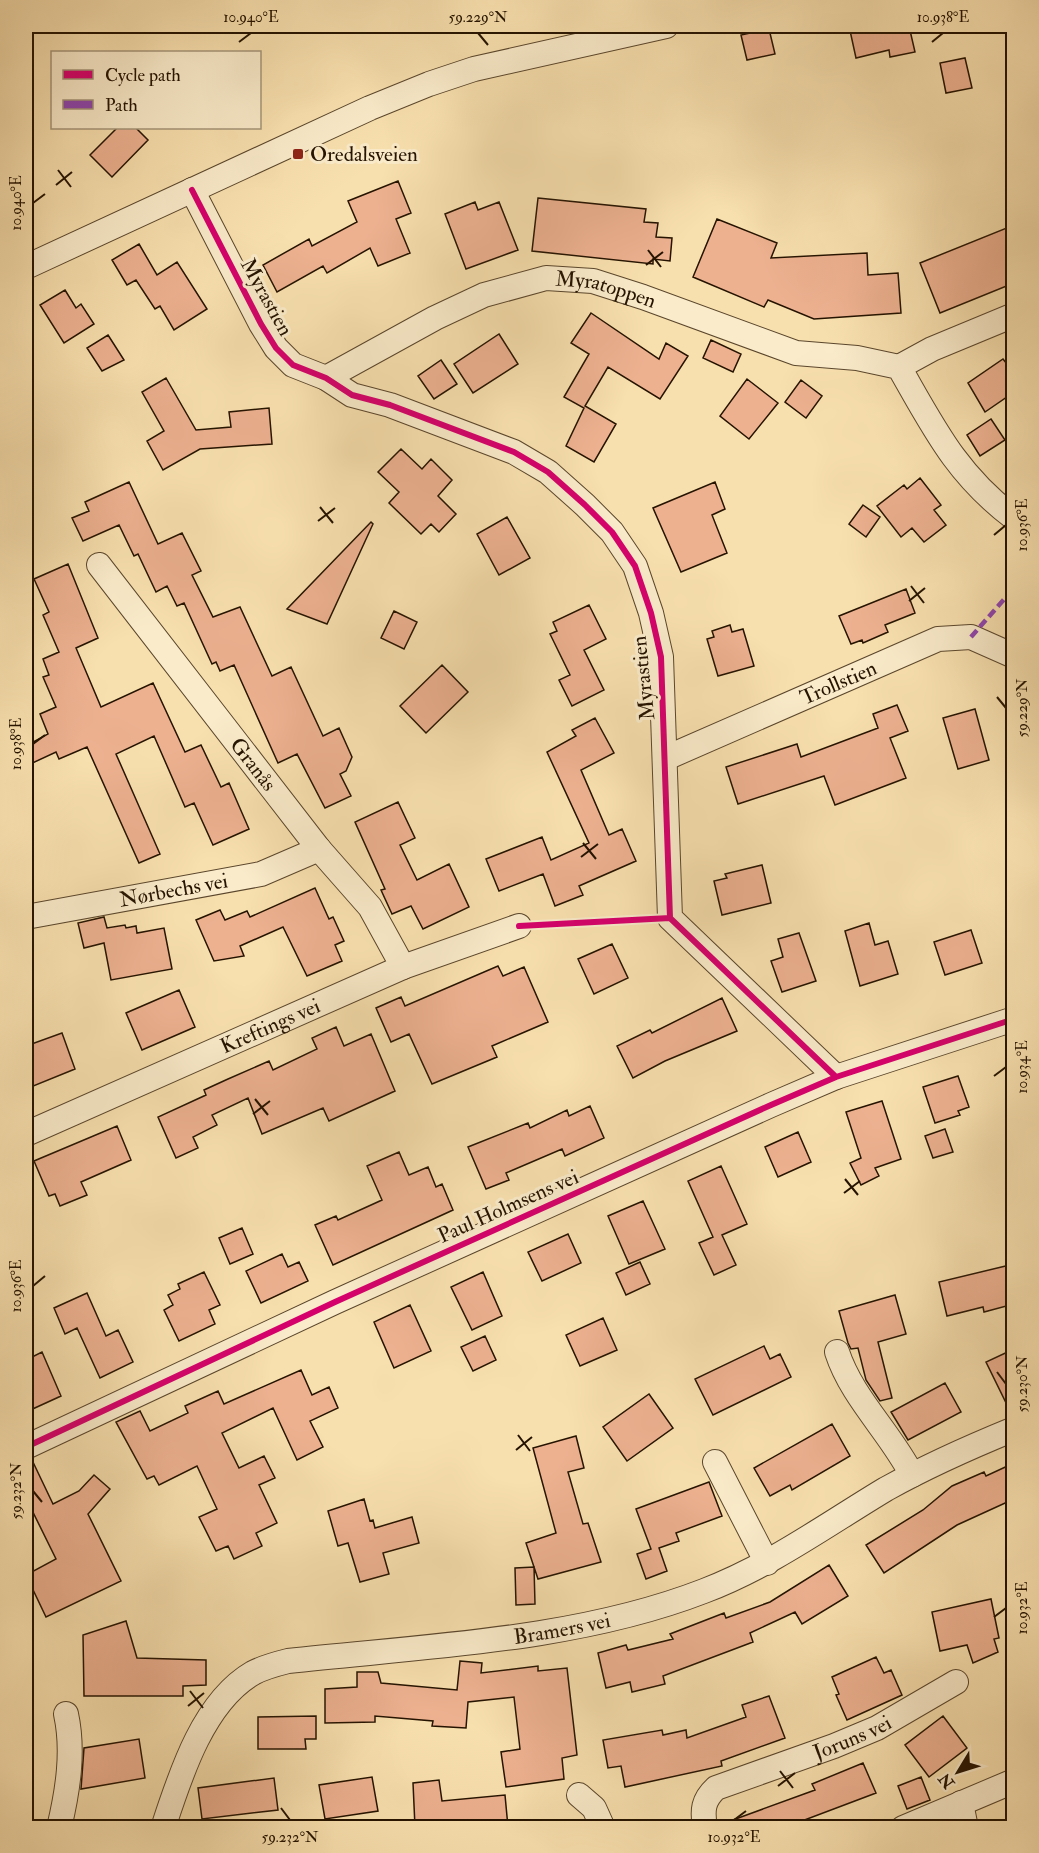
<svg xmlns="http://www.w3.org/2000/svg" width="1039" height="1853" viewBox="0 0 1039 1853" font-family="'IM FELL Double Pica',serif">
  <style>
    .building { fill: #edb190; stroke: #251300; stroke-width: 1.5 }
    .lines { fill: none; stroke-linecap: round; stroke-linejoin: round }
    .minor-casing { stroke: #5a462c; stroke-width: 26 }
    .minor { stroke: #faebca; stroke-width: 24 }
    .quiet { stroke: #8e44ad; stroke-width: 4.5; stroke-dasharray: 9 4.5; stroke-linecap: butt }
    .cycleway-casing { stroke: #faebca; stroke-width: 10 }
    .cycleway { stroke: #d6006c; stroke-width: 6 }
    .ticks { fill: none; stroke: #251300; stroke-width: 2 }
    .poi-dot { fill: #8f2418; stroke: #faebca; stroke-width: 2 }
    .labels { text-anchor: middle; stroke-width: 6; stroke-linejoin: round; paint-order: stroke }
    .poi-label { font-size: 21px; fill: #251300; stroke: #faebca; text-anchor: start }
    .street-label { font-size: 21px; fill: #251300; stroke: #faebca }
    .neatline { fill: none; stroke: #251300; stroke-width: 2 }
    .ticks-label { font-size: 15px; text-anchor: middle; fill: #251300 }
  </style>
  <rect width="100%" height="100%" fill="#f8e0ae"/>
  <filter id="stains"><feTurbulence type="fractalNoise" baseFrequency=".00333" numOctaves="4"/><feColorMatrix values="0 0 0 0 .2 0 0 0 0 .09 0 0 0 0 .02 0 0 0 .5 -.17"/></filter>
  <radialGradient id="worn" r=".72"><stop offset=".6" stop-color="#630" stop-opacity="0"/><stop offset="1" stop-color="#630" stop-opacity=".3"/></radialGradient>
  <path class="building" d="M849,26H909L915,52L890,57L889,50L856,58Z
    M769,29L775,54L747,60L741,35Z
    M965,58L972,88L946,93L940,63Z
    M117,128H136L148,140L112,177L90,155Z
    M398,181L411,213L396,219L410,253L378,266L370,248L327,273L323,266L277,292L263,265L309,239L312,246L357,222L348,201Z
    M538,198L646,209L644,222L658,223L656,237L672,238L670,261L653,259V264L532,251Z
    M475,202L478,210L499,202L518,250L466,269L445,214Z
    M717,219L777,243L771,258L867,253L868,275L898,273L901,313L814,319L768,300L764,307L693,277Z
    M1014,225V283L940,313L920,263Z
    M139,244L157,275L177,262L207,309L174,330L160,306L155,309L136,280L127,285L112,260Z
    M65,290L76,308L81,304L94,324L64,343L40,305Z
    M591,313L659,359L666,343L688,356L660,399L608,367L585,406L616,424L594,462L566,446L584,408L564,397L589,354L571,343Z
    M499,334L518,364L473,393L454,364Z
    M108,335L124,360L102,371L87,348Z
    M711,340L741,354L733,372L703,358Z
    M1003,359L1014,373V392L985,412L968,383Z
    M441,360L457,384L434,399L418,376Z
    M166,378L196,430L231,427L229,412L269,408L272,444L200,449L163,470L147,441L164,431L142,392Z
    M747,379L778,403L749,439L720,416Z
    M801,380L822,396L806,418L785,402Z
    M991,419L1005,440L980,456L967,435Z
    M401,449L422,469L431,459L452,480L438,496L456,514L439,532L431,524L421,534L389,503L399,492L378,472Z
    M920,478L941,505L934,510L946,525L924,542L912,528L901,537L877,506L904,485L907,489Z
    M129,482L158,544L182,533L201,571L192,575L213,617L240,607L272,676L291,667L323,736L339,728L352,757L346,771L340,774L351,796L325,808L297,754L278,763L234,665L220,671L216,662L212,664L184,603L177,606L167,586L156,592L138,554L134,556L119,525L83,541L72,518L89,511L85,502Z
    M715,482L725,509L712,515L727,553L681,572L653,508Z
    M863,505L880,517L866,537L849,524Z
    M507,517L530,558L499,575L477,534Z
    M371,522L373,524L327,624L287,609Z
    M68,564L98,638L76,648L101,707L153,683L185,752L201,745L221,787L229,783L249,829L213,845L194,803L185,807L154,736L116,754L160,854L139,863L87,747L59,759L56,752L26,766V746L48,734L40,714L56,707L43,677L49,675L43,659L59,652L43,615L49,612L34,579Z
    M906,589L915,613L885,625L888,632L863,643L862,640L851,644L839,616Z
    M589,605L606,639L584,650L604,690L572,706L559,680L570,675L550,634L557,631L553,622Z
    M394,611L417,622L404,649L381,638Z
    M730,625L732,632L743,629L754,666L718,676L707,639L714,637L712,631Z
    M442,665L468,692L426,733L400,706Z
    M897,705L908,731L890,738L906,778L835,805L824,776L738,804L726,767L797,744L801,757L878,728L873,714Z
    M975,709L989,760L958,769L943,718Z
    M595,718L614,753L581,770L609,835L622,829L636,861L579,886L583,895L555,906L543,874L499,891L486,859L542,837L551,860L589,843L547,752L576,736L572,730Z
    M398,802L415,838L400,845L417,880L449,864L469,907L423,929L411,906L392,914L381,890L385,889L355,822Z
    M762,865L771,903L722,915L714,881L727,878L725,874Z
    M315,888L329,919L333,917L344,941L335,945L342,961L307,976L283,927L240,946L244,956L214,961L196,920L220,910L225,920L247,911L250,917Z
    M104,917L107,928L125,925L126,928L136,926L137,933L164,928L172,969L111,980L104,943L84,948L78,923Z
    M869,923L875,945L888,941L898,974L860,986L845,931Z
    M971,930L982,963L945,975L934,942Z
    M799,933L816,981L782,992L771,961L783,957L778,939Z
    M612,944L628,978L594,994L578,959Z
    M498,966L503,976L524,967L548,1022L492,1046L497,1057L432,1084L409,1034L391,1042L376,1008L401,997L405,1006Z
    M179,990L195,1027L142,1050L126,1013Z
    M722,998L737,1031L665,1061L633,1078L617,1046L650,1030L652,1033Z
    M336,1027L344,1046L371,1034L395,1091L329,1121L323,1108L262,1134L248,1098L212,1115L217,1125L193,1137L198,1148L176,1158L158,1117L206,1095L204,1090L228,1079L269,1061L273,1070L317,1049L312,1038Z
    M62,1033L75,1069L26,1089V1046Z
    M958,1076L969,1107L958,1111L960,1115L935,1123L923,1087Z
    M882,1101L901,1159L875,1168L879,1176L861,1185L850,1163L861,1158L846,1112Z
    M590,1106L604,1138L565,1156L562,1149L506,1173L509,1180L486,1189L468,1147L528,1123L530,1128L567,1110L569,1116Z
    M117,1126L131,1160L81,1182L87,1195L60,1206L55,1194L49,1196L34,1161Z
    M945,1129L953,1152L933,1158L925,1136Z
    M798,1132L811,1162L778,1177L765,1147Z
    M399,1152L409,1175L428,1167L436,1187L442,1184L453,1210L333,1265L315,1225L336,1216L338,1220L382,1200L367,1166Z
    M721,1166L747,1224L722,1235L736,1265L714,1275L699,1243L713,1237L688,1181Z
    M643,1201L665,1249L629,1264L608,1216Z
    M242,1228L253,1254L230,1264L219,1238Z
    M568,1234L581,1263L542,1281L528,1252Z
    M282,1254L288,1267L299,1262L308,1281L261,1303L246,1271Z
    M640,1262L650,1284L626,1295L616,1273Z
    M1014,1264V1304L984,1312L983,1307L947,1316L939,1282Z
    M204,1272L220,1305L209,1310L215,1324L179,1341L164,1310L173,1305L168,1295L180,1289L178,1284Z
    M483,1272L502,1316L472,1330L451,1287Z
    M87,1293L106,1336L118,1330L133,1362L100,1378L77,1328L65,1334L54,1308Z
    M895,1295L906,1334L878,1342L892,1398L880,1401L866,1380L858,1348L851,1349L848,1343L839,1311Z
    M410,1305L431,1351L394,1368L374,1322Z
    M603,1318L617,1350L580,1366L566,1335Z
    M485,1336L496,1360L473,1371L461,1347Z
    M764,1346L770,1359L780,1354L791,1377L713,1415L695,1379Z
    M1014,1349V1415H1012L986,1362Z
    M42,1352L61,1396L26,1412V1360Z
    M301,1370L312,1395L329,1387L338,1408L310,1421L323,1447L297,1460L273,1408L222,1433L239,1468L264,1456L275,1478L259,1485L277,1523L256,1533L262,1546L234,1559L228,1546L216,1551L199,1517L217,1509L197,1466L159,1485L154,1476L147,1479L116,1422L140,1411L150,1431L188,1413L185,1406L218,1391L224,1404Z
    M945,1383L961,1412L908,1440L891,1412Z
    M649,1394L673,1428L627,1461L603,1427Z
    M832,1424L850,1456L792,1490L790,1485L770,1496L754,1468Z
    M576,1436L584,1468L568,1472L583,1524L588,1523L601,1562L538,1579L526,1543L556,1533L533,1448Z
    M32,1460L53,1504L79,1491L94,1475L110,1489L88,1514L121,1581L46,1617L26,1575L56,1559L26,1498V1461Z
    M1014,1463V1499L957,1525L884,1573L866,1545L923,1510L952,1486L984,1472L986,1476Z
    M709,1482L722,1516L676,1533L679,1541L659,1548L667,1571L646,1579L637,1554L651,1549L636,1509Z
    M364,1499L370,1521L373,1520L375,1528L412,1517L419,1543L383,1553L389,1574L360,1582L348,1543L338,1546L328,1511Z
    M829,1565L848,1596L802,1624L795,1612L750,1633L753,1642L663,1676L665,1684L632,1692L630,1682L606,1688L598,1653L626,1645L628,1650L673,1639L670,1634L724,1613L726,1618L770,1602Z
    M534,1567L535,1604L516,1605L515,1568Z
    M991,1599L999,1638L994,1639L998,1652L973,1663L967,1645L940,1651L932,1612Z
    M126,1621L137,1658L206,1660V1685L183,1686V1696H84L83,1635Z
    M876,1657L884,1673L891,1670L902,1695L847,1720L836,1695L839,1694L832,1677Z
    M460,1661L482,1663L481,1673L538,1666V1671L567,1668L577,1755L562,1758L564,1779L506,1787L501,1752L520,1749L514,1697L468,1702L466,1728L432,1726L433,1721L375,1716V1722L325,1723V1689L357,1687V1672H378L381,1683L457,1690Z
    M769,1696L785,1738L721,1761L722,1766L625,1787L621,1766L608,1768L603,1740L662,1730L663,1735L686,1730L687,1738L746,1717L742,1705Z
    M316,1716V1739H305L306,1749H258V1717Z
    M943,1716L967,1748L929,1777L905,1745Z
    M139,1739L145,1778L81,1789L84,1748Z
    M863,1763L876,1793L786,1827H719V1825L815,1790L812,1784Z
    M372,1777L378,1811L325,1819L319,1785Z
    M921,1777L930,1800L907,1809L898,1786Z
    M274,1778L278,1810L202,1819L198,1788Z
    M439,1780L442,1801L505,1795L508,1827H415L413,1783Z"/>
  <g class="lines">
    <defs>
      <g id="minor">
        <path d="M192,190L261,324L276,348L293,365L326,378L352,395L390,405L514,452L548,472L585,505L612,532L635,566L651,613L661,657L670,918L836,1077"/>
        <path d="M26,267L370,108L429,84L474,69L666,26"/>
        <path d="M899,367L932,349L1014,315"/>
        <path id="s1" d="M326,378L435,318L484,295L546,278L593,281L643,297L796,353L857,358L899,367C934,428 956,474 1014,518"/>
        <path id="s2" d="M99,565L319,849L370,907L403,967"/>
        <path id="s3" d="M666,758L938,639L971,637L1014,656"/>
        <path id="s4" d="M26,917L261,874L319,849"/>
        <path id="s5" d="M26,1134L403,967L519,926"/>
        <path d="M837,1352C852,1398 890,1432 912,1475"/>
        <path d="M26,1447L335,1302L771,1105L836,1077L1014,1019"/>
        <path d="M715,1462L767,1563"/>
        <path d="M579,1795L594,1808L603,1828"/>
        <path d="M961,1803L966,1828"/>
        <path d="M59,1828C68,1790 74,1751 66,1714"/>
        <path id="s6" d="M163,1828C180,1776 203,1702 253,1673C264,1667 276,1664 288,1661C424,1646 575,1641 704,1591C770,1566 826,1525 886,1489C927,1466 970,1447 1014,1429"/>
        <path id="s7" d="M705,1828C702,1810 703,1800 716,1788L834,1746L877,1728L956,1682"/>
        <path d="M903,1828L1014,1781"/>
      </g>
    </defs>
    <use href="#minor" class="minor-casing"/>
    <use href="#minor" class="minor"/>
    <path class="quiet" d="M648,26L649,29
      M971,637L1014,588"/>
    <defs>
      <path id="cycleway" d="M192,190L261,324L276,348L293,365L326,378L352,395L390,405L514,452L548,472L585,505L612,532L635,566L651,613L661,657L670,918L836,1077
        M519,926L670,918
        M26,1447L335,1302L771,1105L836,1077L1014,1019"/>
    </defs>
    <use href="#cycleway" class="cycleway-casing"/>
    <use href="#cycleway" class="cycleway"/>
  </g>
  <path class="ticks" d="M478,33L488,45M239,42L251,33M932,42L943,33M58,170L71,187M56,185L72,172M33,203L45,194M648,250L661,267M646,265L663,252M320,507L333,523M318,521L335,508M994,535L1006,525M911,586L924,603M909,601L925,588M997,697L1006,708M33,744L45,735M583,843L596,859M581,857L598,844M994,1076L1006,1067M255,1099L268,1115M253,1114L270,1101M845,1179L858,1195M844,1193L860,1181M33,1286L45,1276M997,1372L1006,1384M518,1435L530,1451M516,1450L532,1437M33,1491L42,1502M994,1617L1006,1608M190,1691L203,1708M188,1706L204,1693M780,1771L793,1788M778,1786L795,1773M281,1808L290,1820M734,1820L746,1811"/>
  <rect class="poi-dot" x="292" y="148" width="12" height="12" rx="3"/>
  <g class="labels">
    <g class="poi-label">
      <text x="310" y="161">Oredalsveien</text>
    </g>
    <g class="street-label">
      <text dy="7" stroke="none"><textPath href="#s1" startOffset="304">Myratoppen</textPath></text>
      <text transform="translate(267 297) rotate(61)" y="7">Myrastien</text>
      <text transform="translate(643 678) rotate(-96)" y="7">Myrastien</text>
      <text dy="7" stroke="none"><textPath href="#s3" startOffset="188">Trollstien</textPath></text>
      <text dy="7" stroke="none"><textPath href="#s2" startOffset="252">Granås</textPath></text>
      <text dy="7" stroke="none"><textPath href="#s4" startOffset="150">Nørbechs vei</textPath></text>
      <text dy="7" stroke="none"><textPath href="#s5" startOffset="267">Kreftings vei</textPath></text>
      <text transform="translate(508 1206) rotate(-24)" y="7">Paul Holmsens vei</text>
      <text dy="7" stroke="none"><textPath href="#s6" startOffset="496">Bramers vei</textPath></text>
      <text dy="7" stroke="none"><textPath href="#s7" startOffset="189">Joruns vei</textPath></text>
    </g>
  </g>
  <rect width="1039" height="1853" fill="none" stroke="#f8e0ae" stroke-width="66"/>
  <rect x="51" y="51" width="210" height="78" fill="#faebca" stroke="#a59579" stroke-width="1.5"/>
  <rect x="63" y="70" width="30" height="9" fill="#d6006c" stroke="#a59579" stroke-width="1.5"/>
  <text x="105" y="81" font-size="18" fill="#251300">Cycle path</text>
  <rect x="63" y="100" width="30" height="9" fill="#8e44ad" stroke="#a59579" stroke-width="1.5"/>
  <text x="105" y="111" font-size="18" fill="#251300">Path</text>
  <g transform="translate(958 1772) rotate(232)" stroke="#faebca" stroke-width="4.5" paint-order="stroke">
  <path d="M0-4.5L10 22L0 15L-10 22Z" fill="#251300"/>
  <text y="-9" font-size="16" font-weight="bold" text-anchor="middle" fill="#251300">N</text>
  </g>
  <rect x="33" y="33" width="973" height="1787" class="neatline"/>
  <g class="ticks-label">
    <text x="251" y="22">10.940°E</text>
    <text x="478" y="22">59.229°N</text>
    <text x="943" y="22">10.938°E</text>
    <text transform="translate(16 203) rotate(-90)" y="5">10.940°E</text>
    <text transform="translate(1022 525) rotate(-90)" y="5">10.936°E</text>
    <text transform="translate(1022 708) rotate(-90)" y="5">59.229°N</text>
    <text transform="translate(16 744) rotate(-90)" y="5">10.938°E</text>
    <text transform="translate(1022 1067) rotate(-90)" y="5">10.934°E</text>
    <text transform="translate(16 1286) rotate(-90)" y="5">10.936°E</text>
    <text transform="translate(1022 1384) rotate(-90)" y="5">59.230°N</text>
    <text transform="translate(16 1491) rotate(-90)" y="5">59.232°N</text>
    <text transform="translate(1022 1608) rotate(-90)" y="5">10.932°E</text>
    <text x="290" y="1842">59.232°N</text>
    <text x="734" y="1842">10.932°E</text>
  </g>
  <rect width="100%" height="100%" filter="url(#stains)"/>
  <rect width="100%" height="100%" fill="url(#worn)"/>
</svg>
